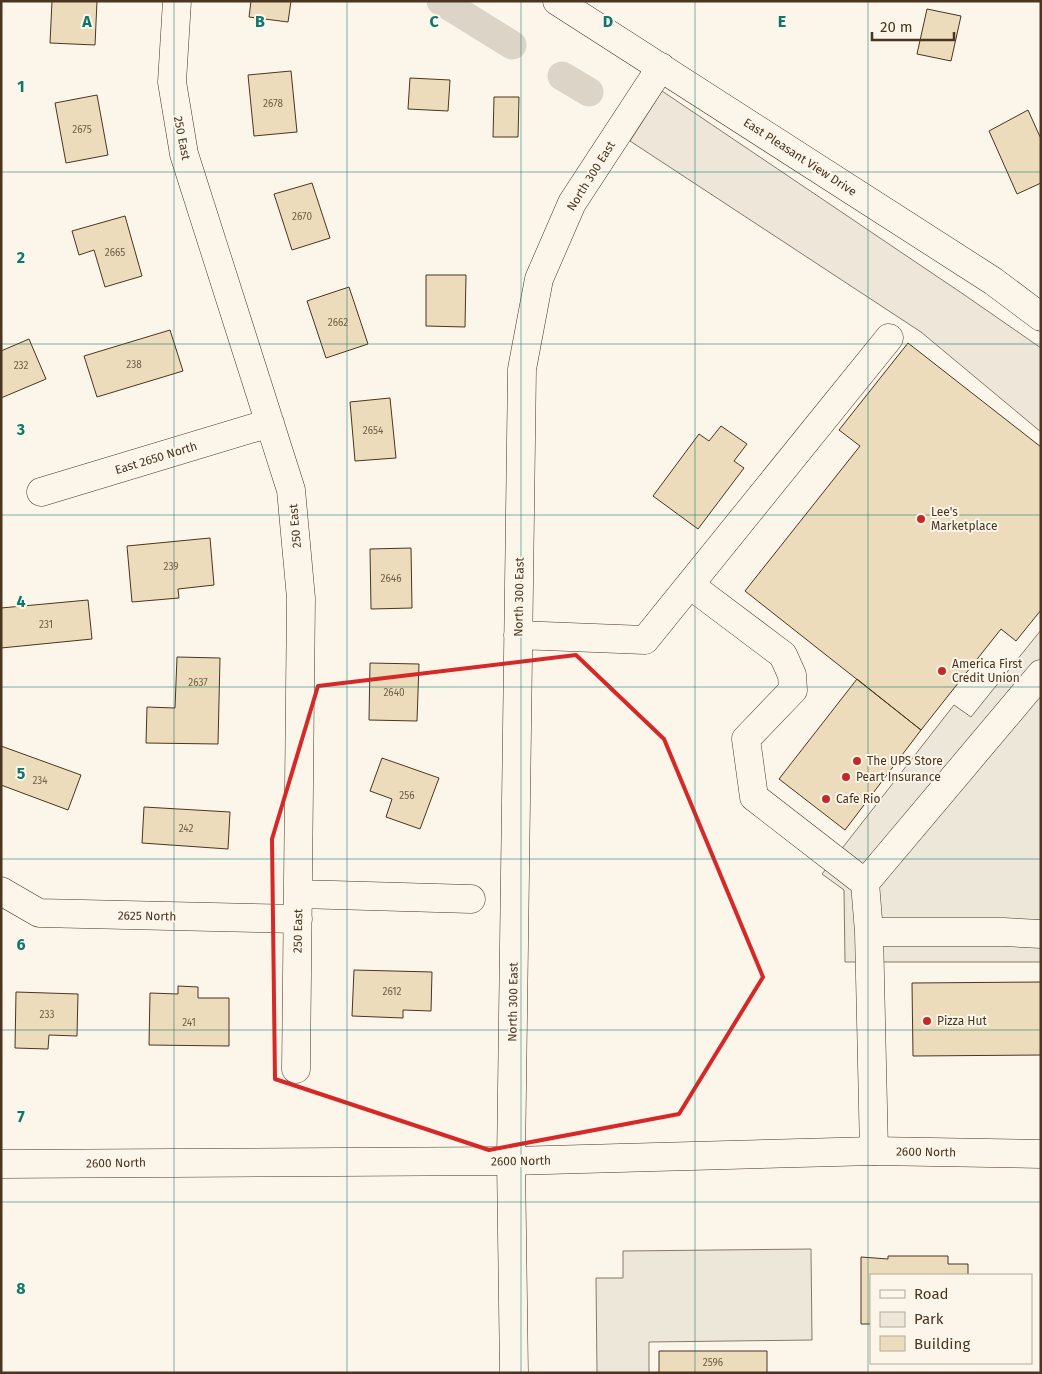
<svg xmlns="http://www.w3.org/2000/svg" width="1042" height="1374" viewBox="0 0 1042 1374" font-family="'Fira Sans',sans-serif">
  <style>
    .green { fill: #ede6d9; stroke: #887966 }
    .parking { fill: #ede7d9; stroke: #887966 }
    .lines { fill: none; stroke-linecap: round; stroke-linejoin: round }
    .canal { stroke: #dcd4c6; stroke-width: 29 }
    .building { fill: #ecdcbc; stroke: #4a3520 }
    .minor-casing { stroke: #4a3520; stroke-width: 29 }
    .major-casing { stroke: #4a3520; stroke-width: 29 }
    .minor { stroke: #fbf6e9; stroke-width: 28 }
    .major { stroke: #fbf6e9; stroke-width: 28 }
    .marked { fill: none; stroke: #d62828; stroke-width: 4; stroke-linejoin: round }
    .grid { fill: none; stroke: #0f766e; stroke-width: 1; stroke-opacity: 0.55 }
    .poi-dot { fill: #c62828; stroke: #fbf6e9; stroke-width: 2 }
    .labels { text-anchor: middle; stroke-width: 4; stroke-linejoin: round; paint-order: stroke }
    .number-label { font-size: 10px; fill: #725f47 }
    .street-label { font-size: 12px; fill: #4a3520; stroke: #fbf6e9 }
    .poi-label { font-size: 12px; fill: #4a3520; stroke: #fbf6e9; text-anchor: start }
    .grid-label { font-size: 16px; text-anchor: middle; font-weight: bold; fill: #0f766e; stroke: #fbf6e9; stroke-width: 4; stroke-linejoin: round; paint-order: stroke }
  </style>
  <rect width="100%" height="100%" fill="#fbf6e9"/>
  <path class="green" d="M662,91L966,296L1041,348V432L921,332L630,141Z"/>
  <path class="parking" d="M1041,630V962H845L844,890L822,874L954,705L971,717Z
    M811,1249L812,1340L649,1342V1373H597L596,1278H623V1251Z"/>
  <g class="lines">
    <path class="canal" d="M441,1L512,45
      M562,76L589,92"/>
  </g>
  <path class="building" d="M52,1H97L95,45L50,43Z
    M251,1H291L288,22L249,17Z
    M927,9L961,16L951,61L917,54Z
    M291,71L297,132L254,136L248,75Z
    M410,78L450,80L448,111L408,109Z
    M97,95L108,155L66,163L55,103Z
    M494,97H519L518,137H493Z
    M1028,110L1041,139V183L1017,194L989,131Z
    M312,183L330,238L292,250L274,194Z
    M125,216L142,276L105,287L94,250L79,255L72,231Z
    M426,275H466L465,327L426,326Z
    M349,287L368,344L326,358L307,301Z
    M170,330L183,371L97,397L84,356Z
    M29,339L46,379L1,398V351Z
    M908,343L1041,447V610L1016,641L1001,629L921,730L745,591L860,446L839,430Z
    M390,398L396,458L355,461L350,402Z
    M721,426L747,444L734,461L744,468L698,529L653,496L699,434L709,441Z
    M210,538L214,585L178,589L179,598L132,602L127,546Z
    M411,548L412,608L371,609L370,549Z
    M88,600L92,639L1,648V608Z
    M177,657L220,658L218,744L146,743L147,707L175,708Z
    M370,663L419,664L417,721L369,720Z
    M857,679L921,730L845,830L779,779Z
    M1,746L81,775L68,810L1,785Z
    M382,758L439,778L420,829L386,817L392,799L370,791Z
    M144,807L230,812L228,849L142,843Z
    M354,970L432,972L431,1011L403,1010V1018L352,1016Z
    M1041,982V1055L913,1056L912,983Z
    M178,986L198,987V998H229V1046L149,1045L150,993L178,994Z
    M16,992L78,994L77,1036L49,1035L48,1049L15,1048Z
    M888,1256H948V1264H968V1275H980H871V1324H861V1257L888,1259Z
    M659,1351H767V1373H659Z"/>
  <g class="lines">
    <defs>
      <path id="minor" d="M177,1L172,82L184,154L291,490L301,598L296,1069
        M557,1L993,281L1041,317
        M41,492L270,423
        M690,585L783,655L792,675L793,690L746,739L754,797L865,883L869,932L874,1151
        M518,635L645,640L889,338
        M865,883L1041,674
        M1,891L39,913L298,919
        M299,894L471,899
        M869,932H1003L1041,934
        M514,1373L511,1161L522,369L539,279L572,203L661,67"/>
      <path id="major" d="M1,1164L511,1161L874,1151L1041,1154"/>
    </defs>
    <use href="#minor" class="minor-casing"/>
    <use href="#major" class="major-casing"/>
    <use href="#minor" class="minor"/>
    <use href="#major" class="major"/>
  </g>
  <path class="marked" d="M576,655L664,739L763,977L679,1114L489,1150L275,1079L272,839L318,686Z"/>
  <path class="grid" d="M174,1V1373M347,1V1373M521,1V1373M695,1V1373M868,1V1373M1,172H1041M1,344H1041M1,515H1041M1,687H1041M1,859H1041M1,1030H1041M1,1202H1041"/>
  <g class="poi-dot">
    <circle cx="921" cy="519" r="5"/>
    <circle cx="942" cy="671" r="5"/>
    <circle cx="857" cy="761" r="5"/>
    <circle cx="846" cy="777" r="5"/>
    <circle cx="826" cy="799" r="5"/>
    <circle cx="927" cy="1021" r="5"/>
  </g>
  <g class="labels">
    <g class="number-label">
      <text x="273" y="107">2678</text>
      <text x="82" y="133">2675</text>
      <text x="302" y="220">2670</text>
      <text x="115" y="256">2665</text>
      <text x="338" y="326">2662</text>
      <text x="134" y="368">238</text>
      <text x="21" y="369">232</text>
      <text x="373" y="434">2654</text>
      <text x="171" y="570">239</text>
      <text x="391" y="582">2646</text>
      <text x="46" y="628">231</text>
      <text x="198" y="686">2637</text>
      <text x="394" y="696">2640</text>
      <text x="40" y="784">234</text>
      <text x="407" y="799">256</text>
      <text x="186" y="832">242</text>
      <text x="392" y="995">2612</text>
      <text x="47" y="1018">233</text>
      <text x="189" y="1026">241</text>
      <text x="713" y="1366">2596</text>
    </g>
    <g class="street-label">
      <text transform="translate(182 138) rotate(79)" y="4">250 East</text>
      <text transform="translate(800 157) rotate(33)" y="4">East Pleasant View Drive</text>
      <text transform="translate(591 176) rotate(-58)" y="4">North 300 East</text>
      <text transform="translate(156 458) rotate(-17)" y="4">East 2650 North</text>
      <text transform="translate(295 526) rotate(-95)" y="4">250 East</text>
      <text transform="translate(519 597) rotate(-89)" y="4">North 300 East</text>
      <text transform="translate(147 916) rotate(1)" y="4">2625 North</text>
      <text transform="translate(298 931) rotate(-89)" y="4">250 East</text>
      <text transform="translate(513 1002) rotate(-89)" y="4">North 300 East</text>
      <text transform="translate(926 1152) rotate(1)" y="4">2600 North</text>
      <text transform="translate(521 1161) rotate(-1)" y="4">2600 North</text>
      <text transform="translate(116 1163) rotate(-1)" y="4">2600 North</text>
    </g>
    <g class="poi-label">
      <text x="931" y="516">Lee's<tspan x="931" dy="14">Marketplace</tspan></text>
      <text x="952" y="668">America First<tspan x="952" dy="14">Credit Union</tspan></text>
      <text x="867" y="765">The UPS Store</text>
      <text x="856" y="781">Peart Insurance</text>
      <text x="836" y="803">Cafe Rio</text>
      <text x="937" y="1025">Pizza Hut</text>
    </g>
  </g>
  <g class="grid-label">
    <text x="87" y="27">A</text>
    <text x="260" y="27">B</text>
    <text x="434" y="27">C</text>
    <text x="608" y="27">D</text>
    <text x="782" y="27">E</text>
    <text x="21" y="92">1</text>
    <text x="21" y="263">2</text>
    <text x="21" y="435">3</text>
    <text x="21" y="607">4</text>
    <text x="21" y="779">5</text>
    <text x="21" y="950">6</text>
    <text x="21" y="1122">7</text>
    <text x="21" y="1294">8</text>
  </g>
  <rect width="1042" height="1374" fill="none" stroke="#4a3520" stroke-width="5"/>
  <rect x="870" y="1274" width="162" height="90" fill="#fbf6e9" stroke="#b4a999"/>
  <rect x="880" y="1290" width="25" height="8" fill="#fbf6e9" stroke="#b4a999"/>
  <text x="914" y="1299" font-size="15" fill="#4a3520">Road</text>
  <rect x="880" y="1312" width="25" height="15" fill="#ede6d9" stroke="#b4a999"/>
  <text x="914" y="1324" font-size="15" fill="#4a3520">Park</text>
  <rect x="880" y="1336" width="25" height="15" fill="#ecdcbc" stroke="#b4a999"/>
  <text x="914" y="1349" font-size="15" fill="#4a3520">Building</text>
  <path d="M872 32v8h82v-8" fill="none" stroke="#4a3520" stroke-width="2.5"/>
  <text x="880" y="32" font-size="15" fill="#4a3520" stroke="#fbf6e9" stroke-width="4" paint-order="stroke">20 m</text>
</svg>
